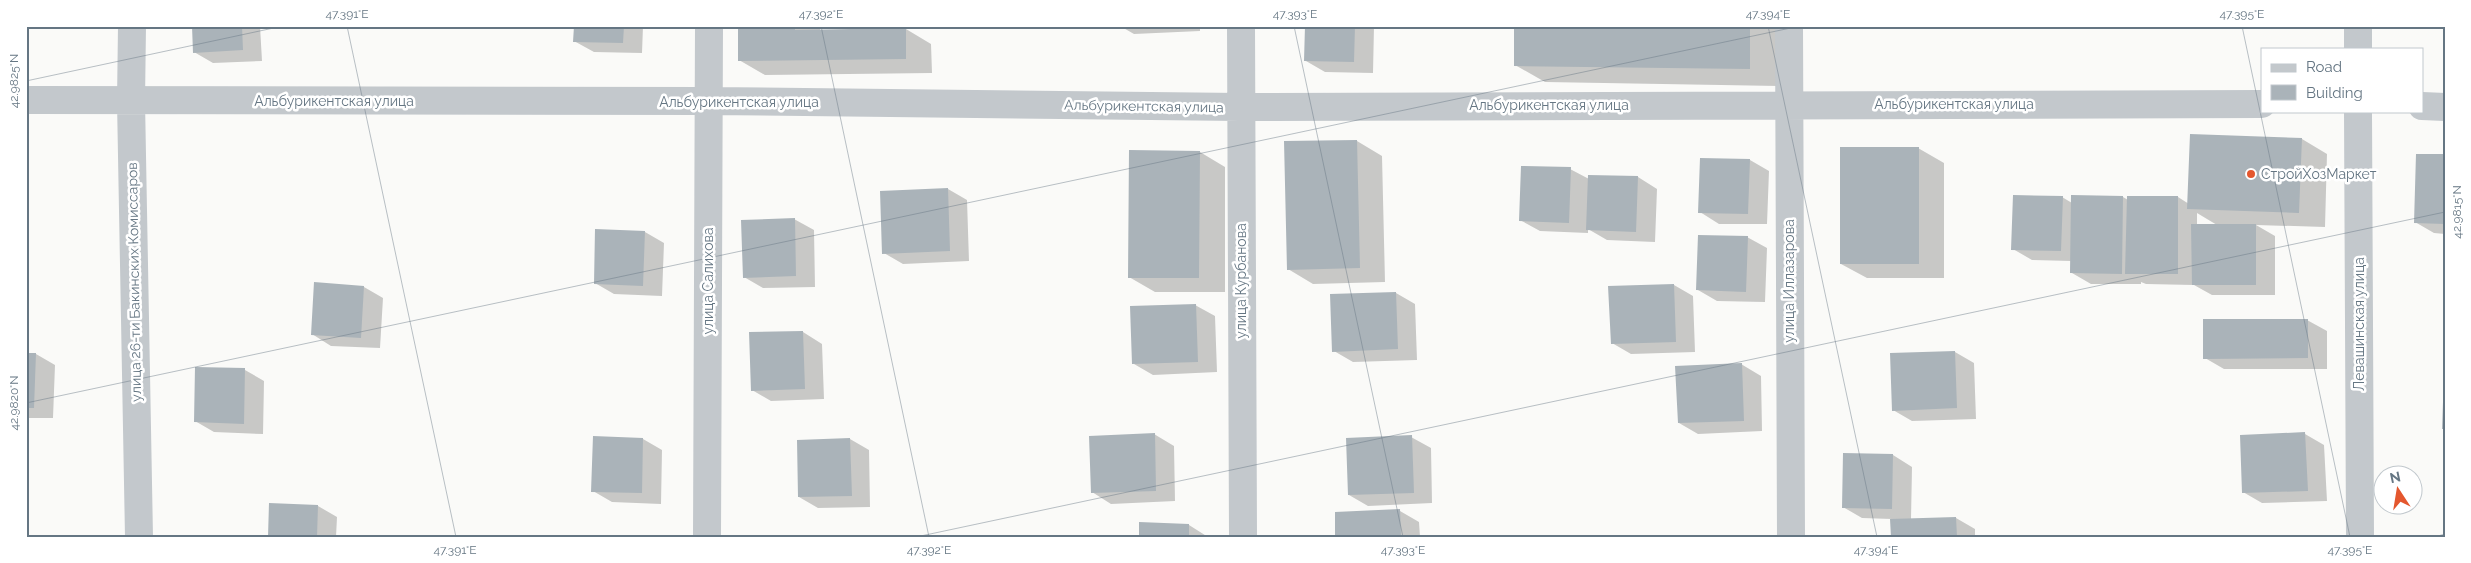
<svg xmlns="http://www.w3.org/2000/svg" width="2471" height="563" viewBox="0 0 2471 563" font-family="Raleway,sans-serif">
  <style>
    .shadow { fill: #0003; fill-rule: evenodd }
    .building { fill: #aab3b9 }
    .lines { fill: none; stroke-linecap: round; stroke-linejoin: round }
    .minor { stroke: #c3c8cc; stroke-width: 28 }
    .ticks { fill: none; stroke: #657683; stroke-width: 1; stroke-opacity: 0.45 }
    .poi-dot { fill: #e4572e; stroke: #fff; stroke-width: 2 }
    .labels { text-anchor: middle; stroke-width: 5; stroke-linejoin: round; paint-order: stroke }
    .street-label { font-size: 14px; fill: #657683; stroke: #fff }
    .poi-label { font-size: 14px; fill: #657683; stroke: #fff; text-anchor: start }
    .neatline { fill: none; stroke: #657683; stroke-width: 2 }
    .ticks-label { font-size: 12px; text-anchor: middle; fill: #657683 }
  </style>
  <rect width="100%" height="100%" fill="#fafaf8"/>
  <path class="shadow" d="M193,26H260L262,61L213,63L194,52Z
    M575,26H643L642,53L594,52L574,41Z
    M739,26H820V31L906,29L931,44L932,73L765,75L739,60Z
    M1120,26H1200V31L1134,34Z
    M1307,26H1374L1373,73L1325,72L1306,61Z
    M1516,26H1780L1779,86L1545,82L1515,65Z
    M2302,139L2327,154L2325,227L2256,225L2275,236V295H2212L2194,285L2146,284L2141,282V284H2091L2072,273V261L2032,260L2013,249L2062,197L2072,203V196L2123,197L2128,200V197H2178L2189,204ZM2197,213L2217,225H2197Z
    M1357,141L1382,156L1385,282L1313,284L1288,269Z
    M1918,148L1944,163V278H1867L1841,264Z
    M1200,152L1225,167V292H1155L1129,277Z
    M2445,155V234L2434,233L2415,222Z
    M1750,160L1769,171L1767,224H1719L1700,212Z
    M1570,169L1589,179L1638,177L1657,189L1655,242L1607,240L1588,229V233L1540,231L1520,220Z
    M948,189L967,200L969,261L903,264L884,253Z
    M794,219L814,230L815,287L763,288L744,277Z
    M645,232L664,243L662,296L614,294L595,283Z
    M1747,237L1767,248L1765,302L1717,301L1698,290Z
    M316,283L364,287L383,298L380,348L331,346L312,334Z
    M1674,285L1693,296L1695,352L1631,354L1612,343Z
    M1396,293L1415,304L1417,360L1353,362L1334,351Z
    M1195,305L1215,316L1217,372L1153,375L1134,364Z
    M2307,320L2327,331V369H2224L2205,358Z
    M803,332L822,344L824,399L771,401L752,390Z
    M1955,352L1974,363L1976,419L1912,421L1893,410L1891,354Z
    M26,354H36L55,365L53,418H26Z
    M1741,364L1761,376L1762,431L1698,434L1679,423Z
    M245,370L264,381L263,434L214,432L195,421Z
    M1154,434L1174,446L1175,501L1111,504L1092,492Z
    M2305,434L2324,445L2327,501L2262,503L2243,492Z
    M1411,437L1431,448L1432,503L1368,506L1349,495Z
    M643,439L662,450L661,504L612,502L593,491Z
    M850,439L869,450L870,507L818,508L799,497Z
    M1893,455L1912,467L1911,520L1956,518L1975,529V537H1892V519L1862,518L1843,507Z
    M318,506L337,517L336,537H269Z
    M1400,511L1419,522L1420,537H1337L1336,513Z
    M1189,525L1208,537H1140Z"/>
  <path class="building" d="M192,26H242L243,50L193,53Z
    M574,26H624L623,43L573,42Z
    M738,26H795V30L906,28V59L738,61Z
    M1305,26H1355L1354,62L1304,61Z
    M1514,26H1750V69L1514,66Z
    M2190,134L2302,138L2299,213L2187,209Z
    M1357,140L1360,268L1287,270L1284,141Z
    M1840,147H1919V264H1840Z
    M1129,150L1200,151L1199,278H1128Z
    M2416,154H2445V224L2414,223Z
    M1700,158L1750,159L1748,214L1698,213Z
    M1521,166L1571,167L1569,223L1519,221Z
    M1588,175L1638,176L1636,232L1586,230Z
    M948,188L950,251L882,254L880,191Z
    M2013,195L2063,196L2061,251L2011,250Z
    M2071,195L2123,196L2122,274L2070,273Z
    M2127,196H2178V274H2125Z
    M795,218L796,276L743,278L741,220Z
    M2191,224H2256V285H2192Z
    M595,229L645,231L643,286L594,284Z
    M1698,235L1748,236L1746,292L1696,290Z
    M314,282L364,286L361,338L311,335Z
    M1674,284L1676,342L1611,344L1608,286Z
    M1396,292L1398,349L1332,352L1330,294Z
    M1196,304L1198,362L1132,364L1130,306Z
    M2203,319H2308V358L2203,359Z
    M803,331L805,389L751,391L749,332Z
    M1955,351L1957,408L1892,411L1890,353Z
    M26,353H36L34,408H26Z
    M1742,363L1744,421L1678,423L1675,366Z
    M195,367L245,368L244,424L194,422Z
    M2443,402H2445V429H2442Z
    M2305,432L2308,491L2242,493L2240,435Z
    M1155,433L1156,491L1091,493L1089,436Z
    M1412,435L1414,493L1348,495L1346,438Z
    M593,436L643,438L642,493L591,492Z
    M850,438L852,496L798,497L797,440Z
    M1843,453L1893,454L1892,509L1842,508Z
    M269,503L318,505L317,537H268Z
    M1400,509L1401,537H1335V512Z
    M1956,517L1957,537H1891L1890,519Z
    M1139,522L1189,524V537H1139Z"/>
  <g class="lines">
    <path class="minor" d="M132,26L131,101L139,537
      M1241,26L1243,537
      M1789,26L1791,537
      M2358,26V49
      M26,100L709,101L1240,107L2262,104
      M2422,106L2445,107
      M2358,111L2360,537
      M707,537L709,26"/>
  </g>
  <path class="ticks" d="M347,26L456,537M821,26L929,537M1294,26L1403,537M1768,26L1877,537M2242,26L2350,537M26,81L283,26M26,403L1800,26M916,537L2445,212M2434,537L2445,534"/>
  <circle class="poi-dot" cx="2251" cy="174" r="5"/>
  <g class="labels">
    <g class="street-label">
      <text x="334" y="106">Альбурикентская улица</text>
      <text x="739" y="107">Альбурикентская улица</text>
      <text x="1954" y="109">Альбурикентская улица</text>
      <text x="1549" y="110">Альбурикентская улица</text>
      <text transform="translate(1144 106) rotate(1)" y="5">Альбурикентская улица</text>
      <text transform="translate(708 281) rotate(-90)" y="5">улица Салихова</text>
      <text transform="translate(1241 281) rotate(-90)" y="5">улица Курбанова</text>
      <text transform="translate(1789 281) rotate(-90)" y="5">улица Иллазарова</text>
      <text transform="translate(134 282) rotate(-91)" y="5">улица 26-ти Бакинских Комиссаров</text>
      <text transform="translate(2359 324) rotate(-90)" y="5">Левашинская улица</text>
    </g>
    <g class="poi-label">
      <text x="2261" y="179">СтройХозМаркет</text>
    </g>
  </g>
  <rect width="2471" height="563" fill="none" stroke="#ffffff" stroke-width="55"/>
  <rect x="2261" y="48" width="162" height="65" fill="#ffffff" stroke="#c1c8cd"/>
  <rect x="2271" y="64" width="25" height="8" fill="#c3c8cc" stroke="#c1c8cd"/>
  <text x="2306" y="72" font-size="15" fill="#657683">Road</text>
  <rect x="2271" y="85" width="25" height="15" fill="#aab3b9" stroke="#c1c8cd"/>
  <text x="2306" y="98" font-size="15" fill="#657683">Building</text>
  <g transform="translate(2398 490) rotate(348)"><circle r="24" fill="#ffffff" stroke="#c1c8cd"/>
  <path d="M0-4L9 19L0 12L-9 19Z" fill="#e4572e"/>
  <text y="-8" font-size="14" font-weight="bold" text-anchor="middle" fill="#657683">N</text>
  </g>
  <rect x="28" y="28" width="2416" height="508" class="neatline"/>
  <g class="ticks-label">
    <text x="347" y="18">47.391°E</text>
    <text x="821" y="18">47.392°E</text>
    <text x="1295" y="18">47.393°E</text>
    <text x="1768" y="18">47.394°E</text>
    <text x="2242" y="18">47.395°E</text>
    <text transform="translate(14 81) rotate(-90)" y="4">42.9825°N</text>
    <text transform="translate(2457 212) rotate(-90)" y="4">42.9815°N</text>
    <text transform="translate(14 403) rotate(-90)" y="4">42.9820°N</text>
    <text x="455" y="554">47.391°E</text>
    <text x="929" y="554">47.392°E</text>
    <text x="1403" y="554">47.393°E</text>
    <text x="1876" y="554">47.394°E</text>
    <text x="2350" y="554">47.395°E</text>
  </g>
</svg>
